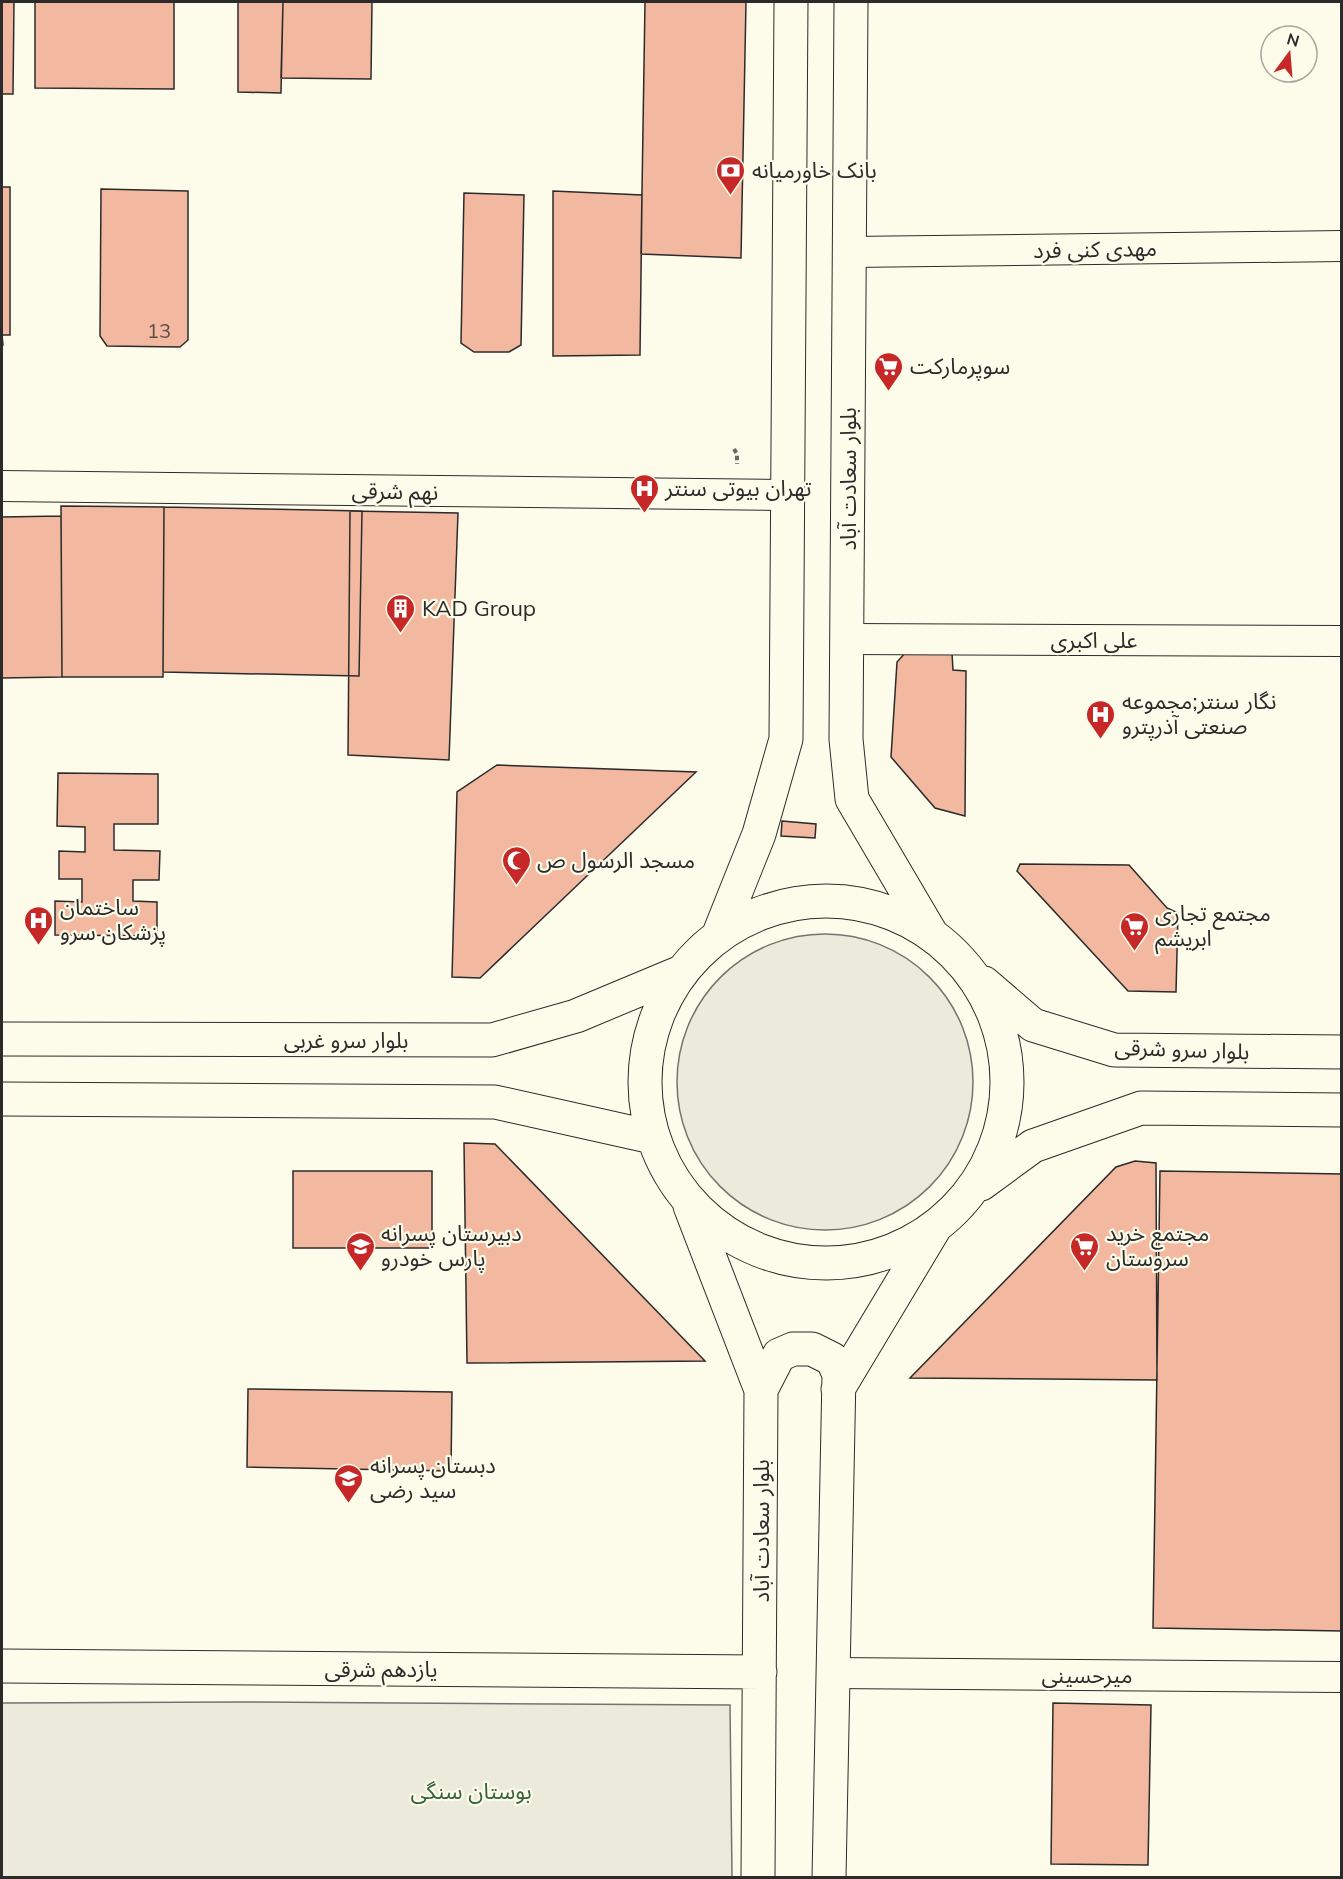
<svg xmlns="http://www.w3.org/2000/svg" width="1343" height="1879" viewBox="0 0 1343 1879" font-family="Mulish,'Noto Sans Arabic',sans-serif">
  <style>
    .green { fill: #ecebdb; stroke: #74746e; stroke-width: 1.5 }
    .building { fill: #f2b8a0; stroke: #2b2b2b; stroke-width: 1.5 }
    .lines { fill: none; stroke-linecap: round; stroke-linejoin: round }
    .street-casing { stroke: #2b2b2b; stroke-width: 32 }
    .secondary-casing { stroke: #2b2b2b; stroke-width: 35 }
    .path { stroke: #6a6964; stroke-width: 4; stroke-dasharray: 4.5 3; stroke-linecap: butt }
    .street { stroke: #fdfbea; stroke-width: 30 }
    .secondary { stroke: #fdfbea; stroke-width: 33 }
    .labels { text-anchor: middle; stroke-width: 4.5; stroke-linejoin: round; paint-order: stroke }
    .number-label { font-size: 20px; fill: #5d4e48 }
    .poi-label { font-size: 22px; fill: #2b2b2b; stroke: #fdfbea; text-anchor: start }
    .street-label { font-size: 22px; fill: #2b2b2b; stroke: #fdfbea }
    .park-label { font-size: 22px; fill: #34623c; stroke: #fdfbea }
  </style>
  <rect width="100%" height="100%" fill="#fdfbea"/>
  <path class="green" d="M677 1082a148 148 0 1 1 296 0a148 148 0 1 1-296 0Z
    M240,1702L730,1705L732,1877H2V1703Z"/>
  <path class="building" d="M2,2H14L13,94H2Z
    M35,2H174V89L35,88Z
    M238,2H283L281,93L238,92Z
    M283,2H372L371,79L281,78Z
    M645,2H746L741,258L641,254Z
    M2,187H10V335H2L3,345H2Z
    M101,189L188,191V340L180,347L107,346L100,336Z
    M553,191L642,195L640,355L553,356Z
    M464,193L524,195L521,345L509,352H474L461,343Z
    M61,506L164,507L163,677H62Z
    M164,507L362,511L359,676L163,672Z
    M350,511L458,513L449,760L348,755Z
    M61,516L62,677L2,678V517Z
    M906,652L952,653L953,670L966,671L965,816L935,808L891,757L897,662Z
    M497,765L696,772L480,978L452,977L457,792Z
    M58,773L158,774V824H114V850L160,851L159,880H133V901L157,902V936L55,935V901L82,902V879H59V851L85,852V827L57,826Z
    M782,821L816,824L815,838L781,836Z
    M1020,864L1129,865L1167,908L1178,913L1176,992L1128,991L1017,871Z
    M464,1143L495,1144L705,1361L467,1363Z
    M1135,1161L1156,1163L1157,1380L910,1378L1116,1167Z
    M293,1171H432V1248H293Z
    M1160,1171L1342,1174V1631L1153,1628Z
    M248,1389L452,1392L451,1471L247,1467Z
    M1053,1703L1151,1705L1148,1865L1051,1864Z"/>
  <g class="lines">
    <defs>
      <path id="street" d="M849,252L1342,246
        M2,486L788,495
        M847,639L1342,641
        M833,1673L1342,1677"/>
      <path id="secondary" d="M851,2L846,739L852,799L932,935
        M645 1082a181 181 0 1 1 362 0a181 181 0 1 1-362 0Z
        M719,934L759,834L786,739L791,2
        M984,983L1033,1025L1114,1050L1342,1052
        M2,1039L492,1040L576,1016L679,973
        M2,1099L495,1102L652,1137
        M981,1184L1033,1146L1141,1108L1342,1110
        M690,1206L761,1390L758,1878
        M838,1389L934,1229
        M761,1390L779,1355L793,1349H812L832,1359L839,1374L829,1878
        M2,1666L760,1672"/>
    </defs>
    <use href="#street" class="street-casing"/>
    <use href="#secondary" class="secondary-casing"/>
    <path class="path" d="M734,449L737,454V464"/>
    <use href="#street" class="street"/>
    <use href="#secondary" class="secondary"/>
  </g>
  <defs>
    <symbol id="bank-pin" viewBox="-11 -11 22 30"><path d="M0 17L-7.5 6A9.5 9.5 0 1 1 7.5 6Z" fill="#c62828" stroke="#fdfbea"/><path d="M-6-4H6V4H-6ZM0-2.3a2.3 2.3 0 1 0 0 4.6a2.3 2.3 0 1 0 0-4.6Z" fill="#fff"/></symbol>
    <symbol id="supermarket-pin" viewBox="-11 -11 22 30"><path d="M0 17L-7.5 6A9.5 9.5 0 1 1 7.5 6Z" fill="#c62828" stroke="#fdfbea"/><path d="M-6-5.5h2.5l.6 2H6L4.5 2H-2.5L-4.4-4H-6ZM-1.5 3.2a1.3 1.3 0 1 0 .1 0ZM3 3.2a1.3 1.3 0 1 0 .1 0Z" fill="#fff"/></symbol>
    <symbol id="hospital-pin" viewBox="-11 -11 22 30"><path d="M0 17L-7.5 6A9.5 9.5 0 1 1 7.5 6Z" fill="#c62828" stroke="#fdfbea"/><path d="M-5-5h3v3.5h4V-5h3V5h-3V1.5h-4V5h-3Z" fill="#fff"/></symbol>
    <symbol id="building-pin" viewBox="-11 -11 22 30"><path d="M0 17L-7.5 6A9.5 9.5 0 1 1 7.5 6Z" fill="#c62828" stroke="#fdfbea"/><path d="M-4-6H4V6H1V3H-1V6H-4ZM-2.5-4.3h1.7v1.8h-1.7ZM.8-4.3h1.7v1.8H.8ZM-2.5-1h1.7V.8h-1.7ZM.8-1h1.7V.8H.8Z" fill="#fff"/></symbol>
    <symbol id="mosque-pin" viewBox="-11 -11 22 30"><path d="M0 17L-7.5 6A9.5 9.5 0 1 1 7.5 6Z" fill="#c62828" stroke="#fdfbea"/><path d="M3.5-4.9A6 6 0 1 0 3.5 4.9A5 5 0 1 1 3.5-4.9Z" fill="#fff"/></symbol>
    <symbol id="school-pin" viewBox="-11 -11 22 30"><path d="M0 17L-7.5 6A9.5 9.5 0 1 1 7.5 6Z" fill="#c62828" stroke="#fdfbea"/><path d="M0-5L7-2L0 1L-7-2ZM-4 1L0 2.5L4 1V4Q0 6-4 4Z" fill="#fff"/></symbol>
  </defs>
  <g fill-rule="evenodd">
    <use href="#bank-pin" x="714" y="154" width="33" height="45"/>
    <use href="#supermarket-pin" x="872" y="350" width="33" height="45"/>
    <use href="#hospital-pin" x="628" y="472" width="33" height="45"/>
    <use href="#building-pin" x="384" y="592" width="33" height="45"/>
    <use href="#hospital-pin" x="1084" y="698" width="33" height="45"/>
    <use href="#mosque-pin" x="500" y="844" width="33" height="45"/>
    <use href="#hospital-pin" x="22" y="904" width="33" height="45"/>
    <use href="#supermarket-pin" x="1118" y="910" width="33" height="45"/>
    <use href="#school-pin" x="344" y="1230" width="33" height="45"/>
    <use href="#supermarket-pin" x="1068" y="1230" width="33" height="45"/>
    <use href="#school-pin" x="332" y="1462" width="33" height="45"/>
  </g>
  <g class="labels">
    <g class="number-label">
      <text x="159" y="338">13</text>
    </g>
    <g class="poi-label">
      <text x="752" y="178">بانک خاورمیانه</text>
      <text x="910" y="374">سوپرمارکت</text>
      <text x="665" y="496">تهران بیوتی سنتر</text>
      <text x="422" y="616">KAD Group</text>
      <text x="1122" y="709">نگار سنتر;مجموعه<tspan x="1122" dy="25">صنعتی آذرپترو</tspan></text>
      <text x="537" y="868">مسجد الرسول ص</text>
      <text x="60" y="915">ساختمان<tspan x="60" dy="25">پزشکان سرو</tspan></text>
      <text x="1155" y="921">مجتمع تجاری<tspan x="1155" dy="25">ابریشم</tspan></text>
      <text x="381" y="1241">دبیرستان پسرانه<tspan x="381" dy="25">پارس خودرو</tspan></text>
      <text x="1106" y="1241">مجتمع خرید<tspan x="1106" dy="25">سروستان</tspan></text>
      <text x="370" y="1473">دبستان پسرانه<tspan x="370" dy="25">سید رضی</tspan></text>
    </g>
    <g class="street-label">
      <text transform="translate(1095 249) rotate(-1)" y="8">مهدی کنی فرد</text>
      <text transform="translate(848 479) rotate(-90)" y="8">بلوار سعادت آباد</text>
      <text transform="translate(395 491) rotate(1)" y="8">نهم شرقی</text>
      <text x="1094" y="648">علی اکبری</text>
      <text x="346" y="1048">بلوار سرو غربی</text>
      <text transform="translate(1182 1049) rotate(2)" y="8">بلوار سرو شرقی</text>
      <text transform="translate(761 1531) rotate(-90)" y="8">بلوار سعادت آباد</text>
      <text x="381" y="1677">یازدهم شرقی</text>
      <text x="1087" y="1683">میرحسینی</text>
    </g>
    <g class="park-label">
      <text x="471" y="1799">بوستان سنگی</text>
    </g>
  </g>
  <rect width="1343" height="1879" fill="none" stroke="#2b2b2b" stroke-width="6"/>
  <g transform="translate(1289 54) rotate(16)"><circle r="28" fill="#fdfbea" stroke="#a9a89e" stroke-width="1.5"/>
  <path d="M0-4.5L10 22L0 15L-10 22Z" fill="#c62828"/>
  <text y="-9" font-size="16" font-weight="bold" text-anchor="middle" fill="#2b2b2b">N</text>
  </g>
</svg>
